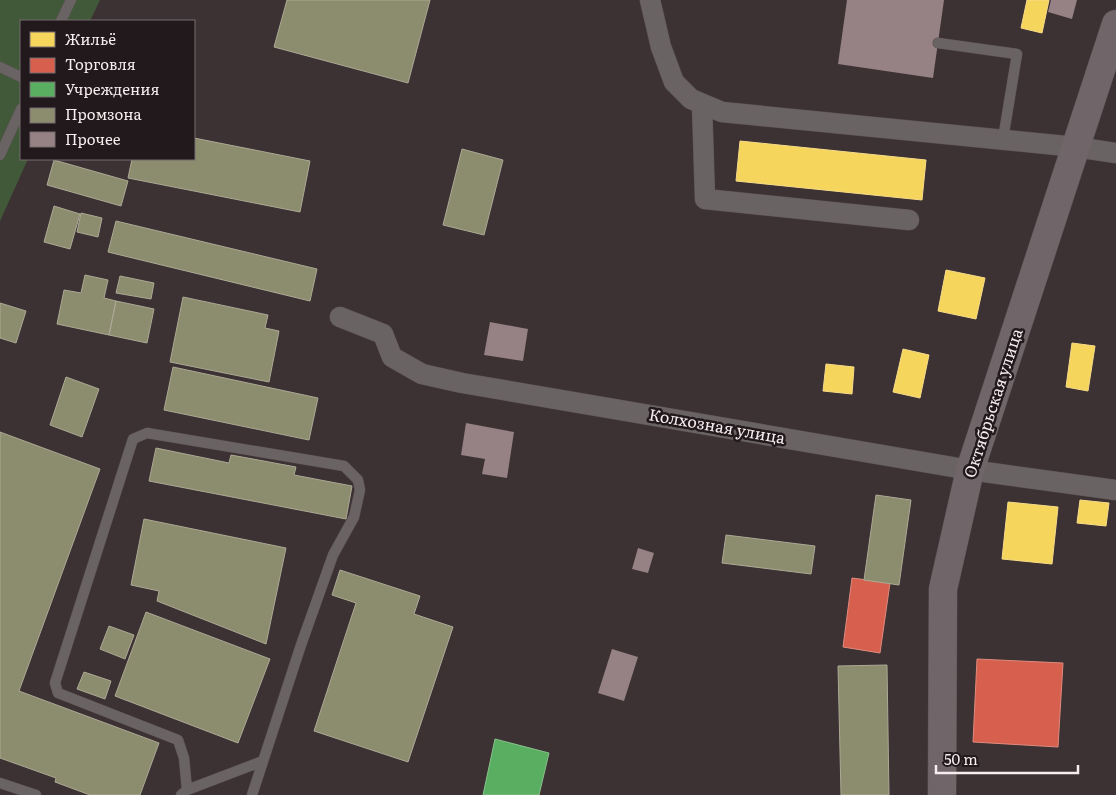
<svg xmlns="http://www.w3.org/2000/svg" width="1116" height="795" viewBox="0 0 1116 795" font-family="Literata,serif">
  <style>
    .green { fill: #415938 }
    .homes { fill: #f6d55c; stroke: #f7dc88 }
    .shops { fill: #d6604d; stroke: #e08a7e }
    .public { fill: #5aae61; stroke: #89c18c }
    .industry { fill: #8c8c6e; stroke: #aca995 }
    .building { fill: #968185 }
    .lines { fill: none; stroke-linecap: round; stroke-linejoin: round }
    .lane-casing { stroke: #5a5153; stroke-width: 11 }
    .street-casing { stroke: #5a5153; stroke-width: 21 }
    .secondary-casing { stroke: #5a5153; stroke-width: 29 }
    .lane { stroke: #6a6364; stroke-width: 10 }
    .street { stroke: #6a6364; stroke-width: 20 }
    .secondary { stroke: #706568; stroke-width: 28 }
    .labels { text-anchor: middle; stroke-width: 5; stroke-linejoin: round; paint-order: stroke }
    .street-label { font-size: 16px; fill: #f8ecef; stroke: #21191b }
  </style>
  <rect width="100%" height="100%" fill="#3c3234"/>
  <path class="green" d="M0,0H100L90,21H21V159H28L0,221Z"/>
  <path class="homes" d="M1027,0H1049L1042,33L1021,28Z
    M740,141L926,160L922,200L736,181Z
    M946,270L985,278L976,319L938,311Z
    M1072,343L1095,346L1088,391L1066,387Z
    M903,349L929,355L920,398L893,392Z
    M826,364L854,367L852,394L823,391Z
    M1080,500L1109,503L1106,526L1077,523Z
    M1008,502L1058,507L1052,564L1002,559Z"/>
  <path class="shops" d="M852,578L890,583L880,653L843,647Z
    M977,659L1063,663L1058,747L973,742Z"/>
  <path class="public" d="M495,739L549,753L539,795H483Z"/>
  <path class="industry" d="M287,0H430L408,83L274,47Z
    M194,138L310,161L300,212L128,178L132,159H194Z
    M462,149L503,160L484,235L443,225Z
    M54,160L128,181L121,206L47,185Z
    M54,206L80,214L70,249L44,242Z
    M81,213L102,218L98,237L77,232Z
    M116,221L317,269L310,301L108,252Z
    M85,275L108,280L104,298L116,301L109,335L57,324L64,290L81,293Z
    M120,276L154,283L151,299L116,293Z
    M183,297L268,315L265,328L279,331L269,382L170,362Z
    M116,301L154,309L147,343L109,335Z
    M0,303L26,311L16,343L0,338Z
    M173,367L318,398L309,440L164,410Z
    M66,377L99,389L82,437L50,425Z
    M0,432L100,469L19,691L159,743L140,795H90L55,782L56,778L0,758Z
    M156,448L229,463L231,455L296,467L294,475L352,486L346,519L149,481Z
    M876,495L911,500L899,585L864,580Z
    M144,519L286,548L266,644L157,601L159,591L131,585Z
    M726,535L815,546L811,574L722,563Z
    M340,570L420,596L414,614L453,627L408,762L314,731L356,603L332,595Z
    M146,612L270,659L238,743L115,696Z
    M109,626L134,635L125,659L100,649Z
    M887,665L889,795H841L838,666Z
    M84,672L111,681L105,699L77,689Z"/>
  <path class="building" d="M847,0H944L933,78L838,64Z
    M1051,0H1077L1072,19L1048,12Z
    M490,322L528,329L523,361L484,355Z
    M466,423L514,432L507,478L482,474L485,459L461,455Z
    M638,548L654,553L648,573L632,569Z
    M612,649L638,657L624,701L598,693Z"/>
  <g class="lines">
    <defs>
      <path id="lane" d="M61,21L71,0
        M938,43L1017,54L1003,139
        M0,67L21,77
        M0,155L21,109
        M0,783L36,795
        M187,790L184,758L178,740L58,693L55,683L133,439L147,433L344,466L358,480L360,490L354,517L333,555L301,645L252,795
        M181,795L187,790L263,761"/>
      <path id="street" d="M650,0L661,47L674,82L691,99L722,112L1076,147L1116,153
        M702,104L705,199L909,220
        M340,317L383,334L392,357L422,374L462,383L970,470L1116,490"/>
      <path id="secondary" d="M942,795L943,589L970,470L1116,24"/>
    </defs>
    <use href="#lane" class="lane-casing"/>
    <use href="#street" class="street-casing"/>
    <use href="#secondary" class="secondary-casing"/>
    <use href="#lane" class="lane"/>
    <use href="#street" class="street"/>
    <use href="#secondary" class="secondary"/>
  </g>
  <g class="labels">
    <g class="street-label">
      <text transform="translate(993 403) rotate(-72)" y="6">Октябрьская улица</text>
      <text transform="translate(717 426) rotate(10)" y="6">Колхозная улица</text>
    </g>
  </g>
  <rect x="20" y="20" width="175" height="140" fill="#21191b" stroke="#776d70"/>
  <rect x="30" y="32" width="25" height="15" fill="#f6d55c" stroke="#776d70"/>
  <text x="65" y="45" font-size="15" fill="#f8ecef">Жильё</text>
  <rect x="30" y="58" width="25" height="15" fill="#d6604d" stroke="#776d70"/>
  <text x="65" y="70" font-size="15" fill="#f8ecef">Торговля</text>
  <rect x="30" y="82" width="25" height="15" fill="#5aae61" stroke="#776d70"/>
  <text x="65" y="95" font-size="15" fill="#f8ecef">Учреждения</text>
  <rect x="30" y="108" width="25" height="15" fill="#8c8c6e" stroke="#776d70"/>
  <text x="65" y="120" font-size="15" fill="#f8ecef">Промзона</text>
  <rect x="30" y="132" width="25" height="15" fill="#968185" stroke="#776d70"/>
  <text x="65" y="145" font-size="15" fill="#f8ecef">Прочее</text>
  <path d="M936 765v8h142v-8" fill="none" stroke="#f8ecef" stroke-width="2.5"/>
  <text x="944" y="765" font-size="15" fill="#f8ecef" stroke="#21191b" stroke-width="4" paint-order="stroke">50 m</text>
</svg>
